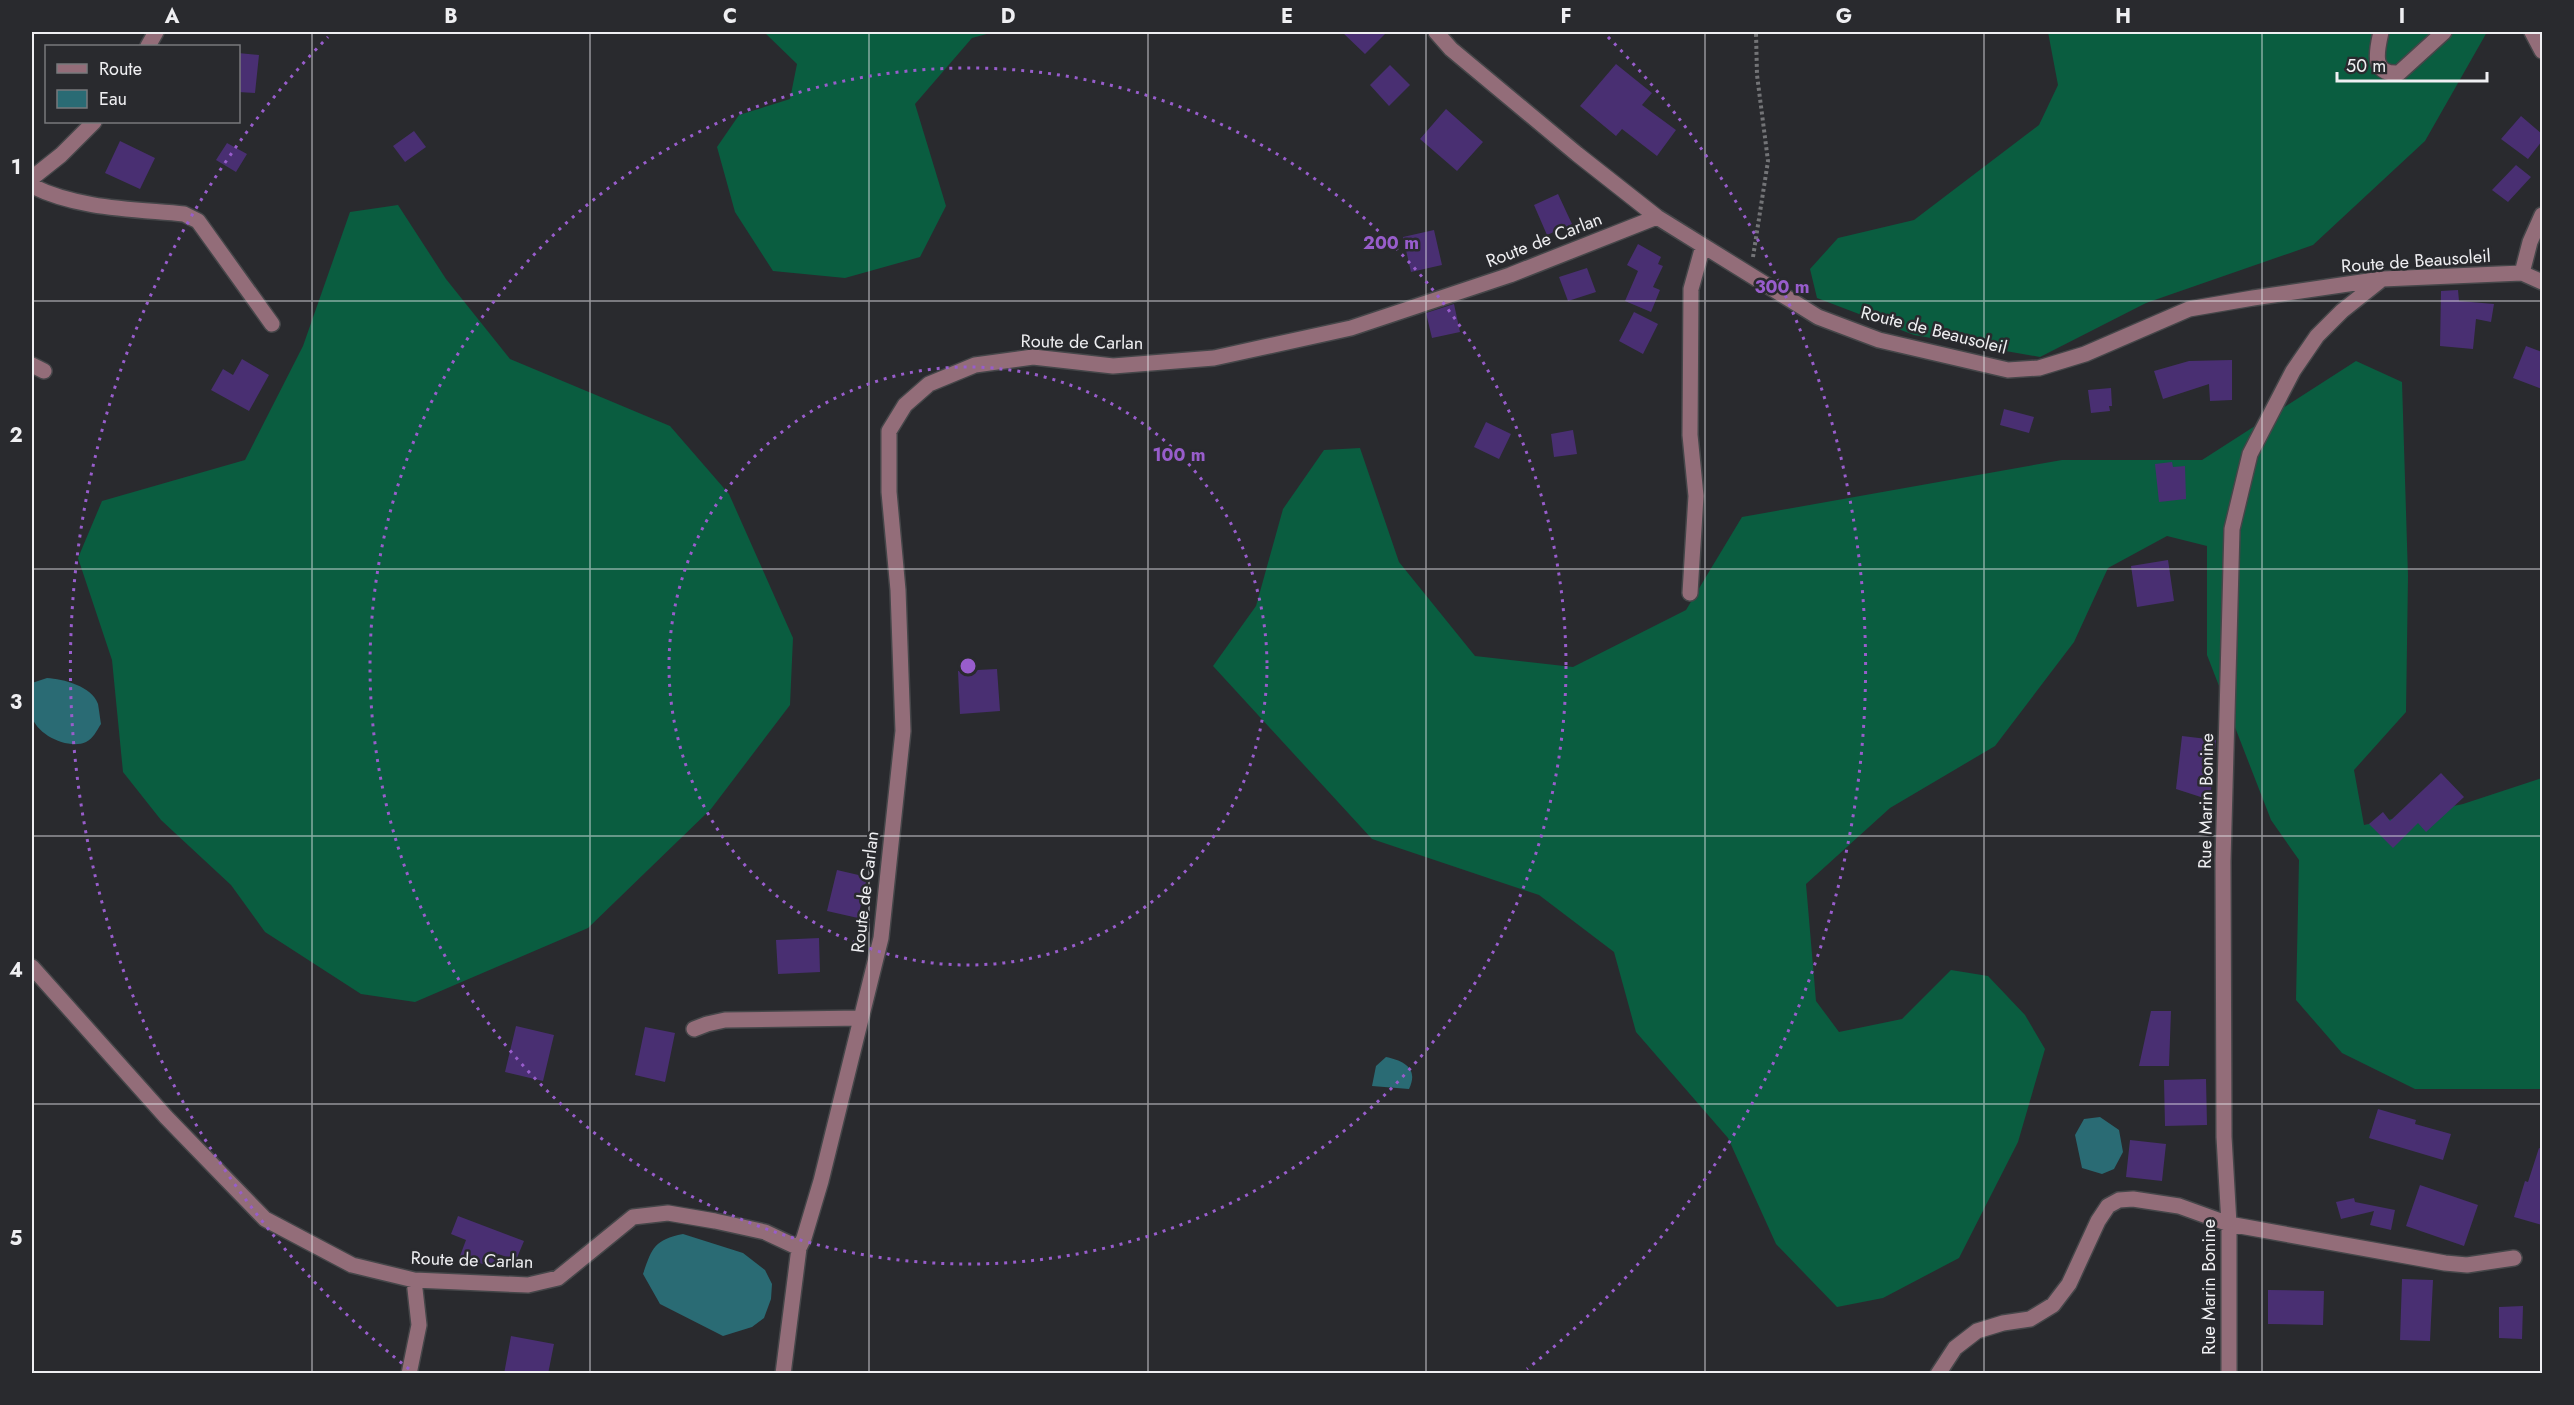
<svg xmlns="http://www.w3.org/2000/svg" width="2574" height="1405" viewBox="0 0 2574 1405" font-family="Jost,sans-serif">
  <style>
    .forest { fill: #0a5d40 }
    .water { fill: #2a6b74 }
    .building { fill: #492f72 }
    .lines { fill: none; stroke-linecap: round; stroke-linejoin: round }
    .minor-casing { stroke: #454649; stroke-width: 18 }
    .path { stroke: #737477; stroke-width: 4; stroke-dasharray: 3 3; stroke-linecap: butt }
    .minor { stroke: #936d79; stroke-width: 15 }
    .grid { fill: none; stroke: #efeff2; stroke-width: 1.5; stroke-opacity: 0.55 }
    .ring { fill: none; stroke: #985dcc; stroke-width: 3; stroke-dasharray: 3 6 }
    .labels { text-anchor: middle; stroke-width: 5; stroke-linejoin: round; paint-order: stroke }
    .street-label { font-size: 18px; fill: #efeff2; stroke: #292a2e }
    .centre { fill: #985dcc; stroke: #292a2e; stroke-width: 3 }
    .ring-label { font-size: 18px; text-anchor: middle; font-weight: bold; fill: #985dcc; stroke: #292a2e; stroke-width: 5; stroke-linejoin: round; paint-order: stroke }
    .neatline { fill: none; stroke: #efeff2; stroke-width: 2 }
    .grid-label { font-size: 20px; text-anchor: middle; font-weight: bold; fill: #efeff2 }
  </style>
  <rect width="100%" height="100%" fill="#292a2e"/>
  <path class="forest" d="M764,32H994L972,38L915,104L946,206L920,257L845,278L773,271L735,212L717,147L739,115L790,99L797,64Z
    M2048,32H2487L2425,141L2313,245L2146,303L2040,357L1914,335L1817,298L1810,269L1838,238L1914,220L2039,125L2058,85Z
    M398,205L446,279L510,359L670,426L729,494L793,638L790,705L711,809L588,928L415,1002L361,994L265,932L231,885L161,820L123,772L112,660L78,558L102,501L245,460L303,346L350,212Z
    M2356,361L2402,382L2408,576L2406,712L2354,770L2364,825L2463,804L2542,778V1089H2415L2342,1053L2296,1000L2299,860L2271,820L2207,655V546L2167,536L2108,568L2074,642L1995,746L1890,808L1806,884L1816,1001L1839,1032L1902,1019L1951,970L1988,976L2025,1015L2045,1049L2018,1142L1959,1258L1883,1298L1837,1307L1776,1244L1728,1138L1636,1032L1614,952L1539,895L1372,839L1213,666L1256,606L1283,509L1324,450L1360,448L1399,562L1475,656L1573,667L1686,610L1742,517L2062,460H2202Z"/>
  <path class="water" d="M47,678C63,679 92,686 98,704C99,710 100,718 101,724C97,730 93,739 86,742C69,750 36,735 32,716C29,706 31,693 32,683Z
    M1386,1057C1404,1061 1419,1068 1409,1089L1372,1086L1376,1066Z
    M2100,1117L2119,1130L2123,1152L2114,1169L2102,1174L2082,1168L2075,1135L2084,1119Z
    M683,1234L743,1253L765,1270L772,1284L771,1299L764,1318L752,1327L723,1336L660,1304L643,1274C652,1248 654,1240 683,1234Z"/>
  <path class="building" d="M1342,32H1387L1365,54Z
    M238,53L259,55L255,93L238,92Z
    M1616,64L1652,93L1642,105L1676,130L1657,156L1622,129L1616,136L1580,106Z
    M1390,65L1410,85L1389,106L1370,85Z
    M1446,109L1483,142L1457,171L1420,139Z
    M2521,116L2542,134V141L2528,159L2501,139Z
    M414,131L426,147L405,162L393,146Z
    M120,141L155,158L140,189L105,173Z
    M227,143L247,154L236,172L216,160Z
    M2516,165L2531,177L2508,202L2492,190Z
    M1558,194L1572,224L1547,235L1534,205Z
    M1434,230L1442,265L1411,272L1403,237Z
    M1638,244L1661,257L1658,264L1663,266L1653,287L1660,290L1651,312L1625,301L1638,271L1627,265Z
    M1587,268L1596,292L1568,301L1559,277Z
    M2458,290L2459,301L2494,304L2491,322L2476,319L2473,349L2440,346L2441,291Z
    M1454,304L1460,332L1432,338L1426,313Z
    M1634,312L1658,324L1643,354L1619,341Z
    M2526,346L2542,352V389L2513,378Z
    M242,359L269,375L249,411L211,390L223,369L233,375Z
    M2232,360V400L2210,401L2209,384L2163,399L2154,371L2189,361Z
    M2111,388L2112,406H2109L2110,411L2091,413L2088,390Z
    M2004,409L2034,417L2029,433L2000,425Z
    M1486,422L1511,434L1499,459L1474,447Z
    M1573,430L1577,454L1554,457L1551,434Z
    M2172,462L2173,467L2185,466L2186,499L2159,502L2155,464Z
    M2168,560L2174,601L2137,607L2131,566Z
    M997,669L1000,711L960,714L958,671Z
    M2182,736L2216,740L2210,800L2176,789Z
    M2441,773L2464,797L2426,832L2418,823L2393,848L2369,824L2383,812L2390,821Z
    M837,870L867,877L858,918L827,911Z
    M819,938L820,972L778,974L776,940Z
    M2151,1011H2171L2169,1066H2139Z
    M516,1026L554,1035L543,1081L505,1072Z
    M645,1027L675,1033L665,1082L635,1075Z
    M2206,1079L2207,1125L2165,1126L2164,1080Z
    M2378,1109L2416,1120L2415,1124L2451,1134L2443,1160L2369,1138Z
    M2130,1140L2166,1144L2162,1181L2126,1177Z
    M2539,1148L2542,1149V1225L2514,1217L2525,1181L2528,1182Z
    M2420,1185L2478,1205L2464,1246L2406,1226Z
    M2354,1198L2355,1202L2395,1210L2391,1230L2370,1225L2374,1211L2341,1219L2336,1202Z
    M458,1216L524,1241L516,1260L498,1254L491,1267L460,1256L466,1240L451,1234Z
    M2402,1279L2433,1280L2430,1341L2400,1340Z
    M2268,1290L2324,1291L2323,1325L2268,1324Z
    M2523,1306L2522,1339L2499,1338V1307Z
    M511,1336L554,1344L548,1374H504Z"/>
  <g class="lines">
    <defs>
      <path id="minor" d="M1436,32L1451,49L1577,154L1657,217L1818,317L1879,340L2008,370L2039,368L2085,354L2189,309L2253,298L2382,279L2522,273L2542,282
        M2381,32C2377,50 2370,75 2399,73L2444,32
        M2532,32L2542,51
        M148,46L156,32
        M32,178L61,155L94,122
        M32,186C78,209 133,209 184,214L198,221L272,324
        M2522,273L2530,242L2542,215
        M32,365L44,371
        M1690,593L1696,496L1690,435L1691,289L1703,246
        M32,967L166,1117L265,1219L352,1265L414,1280L528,1285L558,1278L633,1217L668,1213L715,1221L765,1232L799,1248L804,1238L821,1181L881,938L903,731L898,590L889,492V431L905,405L929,384L975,365L1033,357L1113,366L1214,358L1351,328L1510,275L1657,217
        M694,1029L707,1024L725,1020L861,1018
        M409,1374L419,1325L414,1280
        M783,1374L799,1248
        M1938,1374L1955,1348L1977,1331L2003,1323L2030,1319L2053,1305L2069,1284L2098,1221L2108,1206L2119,1200L2133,1199L2179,1206L2229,1224L2445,1263L2467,1265L2514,1258
        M2229,1374V1224L2224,1137L2223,861L2232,529L2250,454L2293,371L2317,336L2342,311L2381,280"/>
    </defs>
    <use href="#minor" class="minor-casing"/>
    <path class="path" d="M1753,257L1768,161L1757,75L1756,32"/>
    <use href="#minor" class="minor"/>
  </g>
  <path class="grid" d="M312,32V1374M590,32V1374M869,32V1374M1148,32V1374M1426,32V1374M1705,32V1374M1984,32V1374M2262,32V1374M32,301H2542M32,569H2542M32,836H2542M32,1104H2542"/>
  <g class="ring">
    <circle cx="968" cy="666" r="299"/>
    <circle cx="968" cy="666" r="598"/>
    <path d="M409 1369A898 898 0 0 1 328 37M1608 37A898 898 0 0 1 1527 1369"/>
  </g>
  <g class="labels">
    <g class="street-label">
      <text transform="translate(1544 240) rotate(-21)" y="6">Route de Carlan</text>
      <text transform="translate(2416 261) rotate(-4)" y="6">Route de Beausoleil</text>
      <text transform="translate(1934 330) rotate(14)" y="6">Route de Beausoleil</text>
      <text transform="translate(1082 342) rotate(1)" y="6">Route de Carlan</text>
      <text transform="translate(2206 801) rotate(-89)" y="6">Rue Marin Bonine</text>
      <text transform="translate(865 892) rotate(-83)" y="6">Route de Carlan</text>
      <text transform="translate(472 1260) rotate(2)" y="6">Route de Carlan</text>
      <text transform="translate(2209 1287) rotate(-90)" y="6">Rue Marin Bonine</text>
    </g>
  </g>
  <circle cx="968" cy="666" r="9" class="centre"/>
  <g class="ring-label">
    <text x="1391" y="249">200 m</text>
    <text x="1782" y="293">300 m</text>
    <text x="1179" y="461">100 m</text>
  </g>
  <rect width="2574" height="1405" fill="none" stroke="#292a2e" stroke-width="66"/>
  <rect x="45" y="45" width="195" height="78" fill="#292a2e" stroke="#78797c" stroke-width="1.5"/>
  <rect x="57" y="64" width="30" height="9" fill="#936d79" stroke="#78797c" stroke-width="1.5"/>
  <text x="99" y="75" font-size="18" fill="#efeff2">Route</text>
  <rect x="57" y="90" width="30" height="18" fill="#2a6b74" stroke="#78797c" stroke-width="1.5"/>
  <text x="99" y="105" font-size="18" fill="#efeff2">Eau</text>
  <path d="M2337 72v9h150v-9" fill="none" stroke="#efeff2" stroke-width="3"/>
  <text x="2346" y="72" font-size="18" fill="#efeff2" stroke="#292a2e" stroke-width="4.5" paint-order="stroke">50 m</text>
  <rect x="33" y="33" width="2508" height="1339" class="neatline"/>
  <g class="grid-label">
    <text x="172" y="23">A</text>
    <text x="451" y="23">B</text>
    <text x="730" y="23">C</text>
    <text x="1008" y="23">D</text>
    <text x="1287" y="23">E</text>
    <text x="1566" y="23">F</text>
    <text x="1844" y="23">G</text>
    <text x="2123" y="23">H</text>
    <text x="2402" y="23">I</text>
    <text x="16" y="174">1</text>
    <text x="16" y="442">2</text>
    <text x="16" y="709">3</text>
    <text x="16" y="977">4</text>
    <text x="16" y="1245">5</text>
  </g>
</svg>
